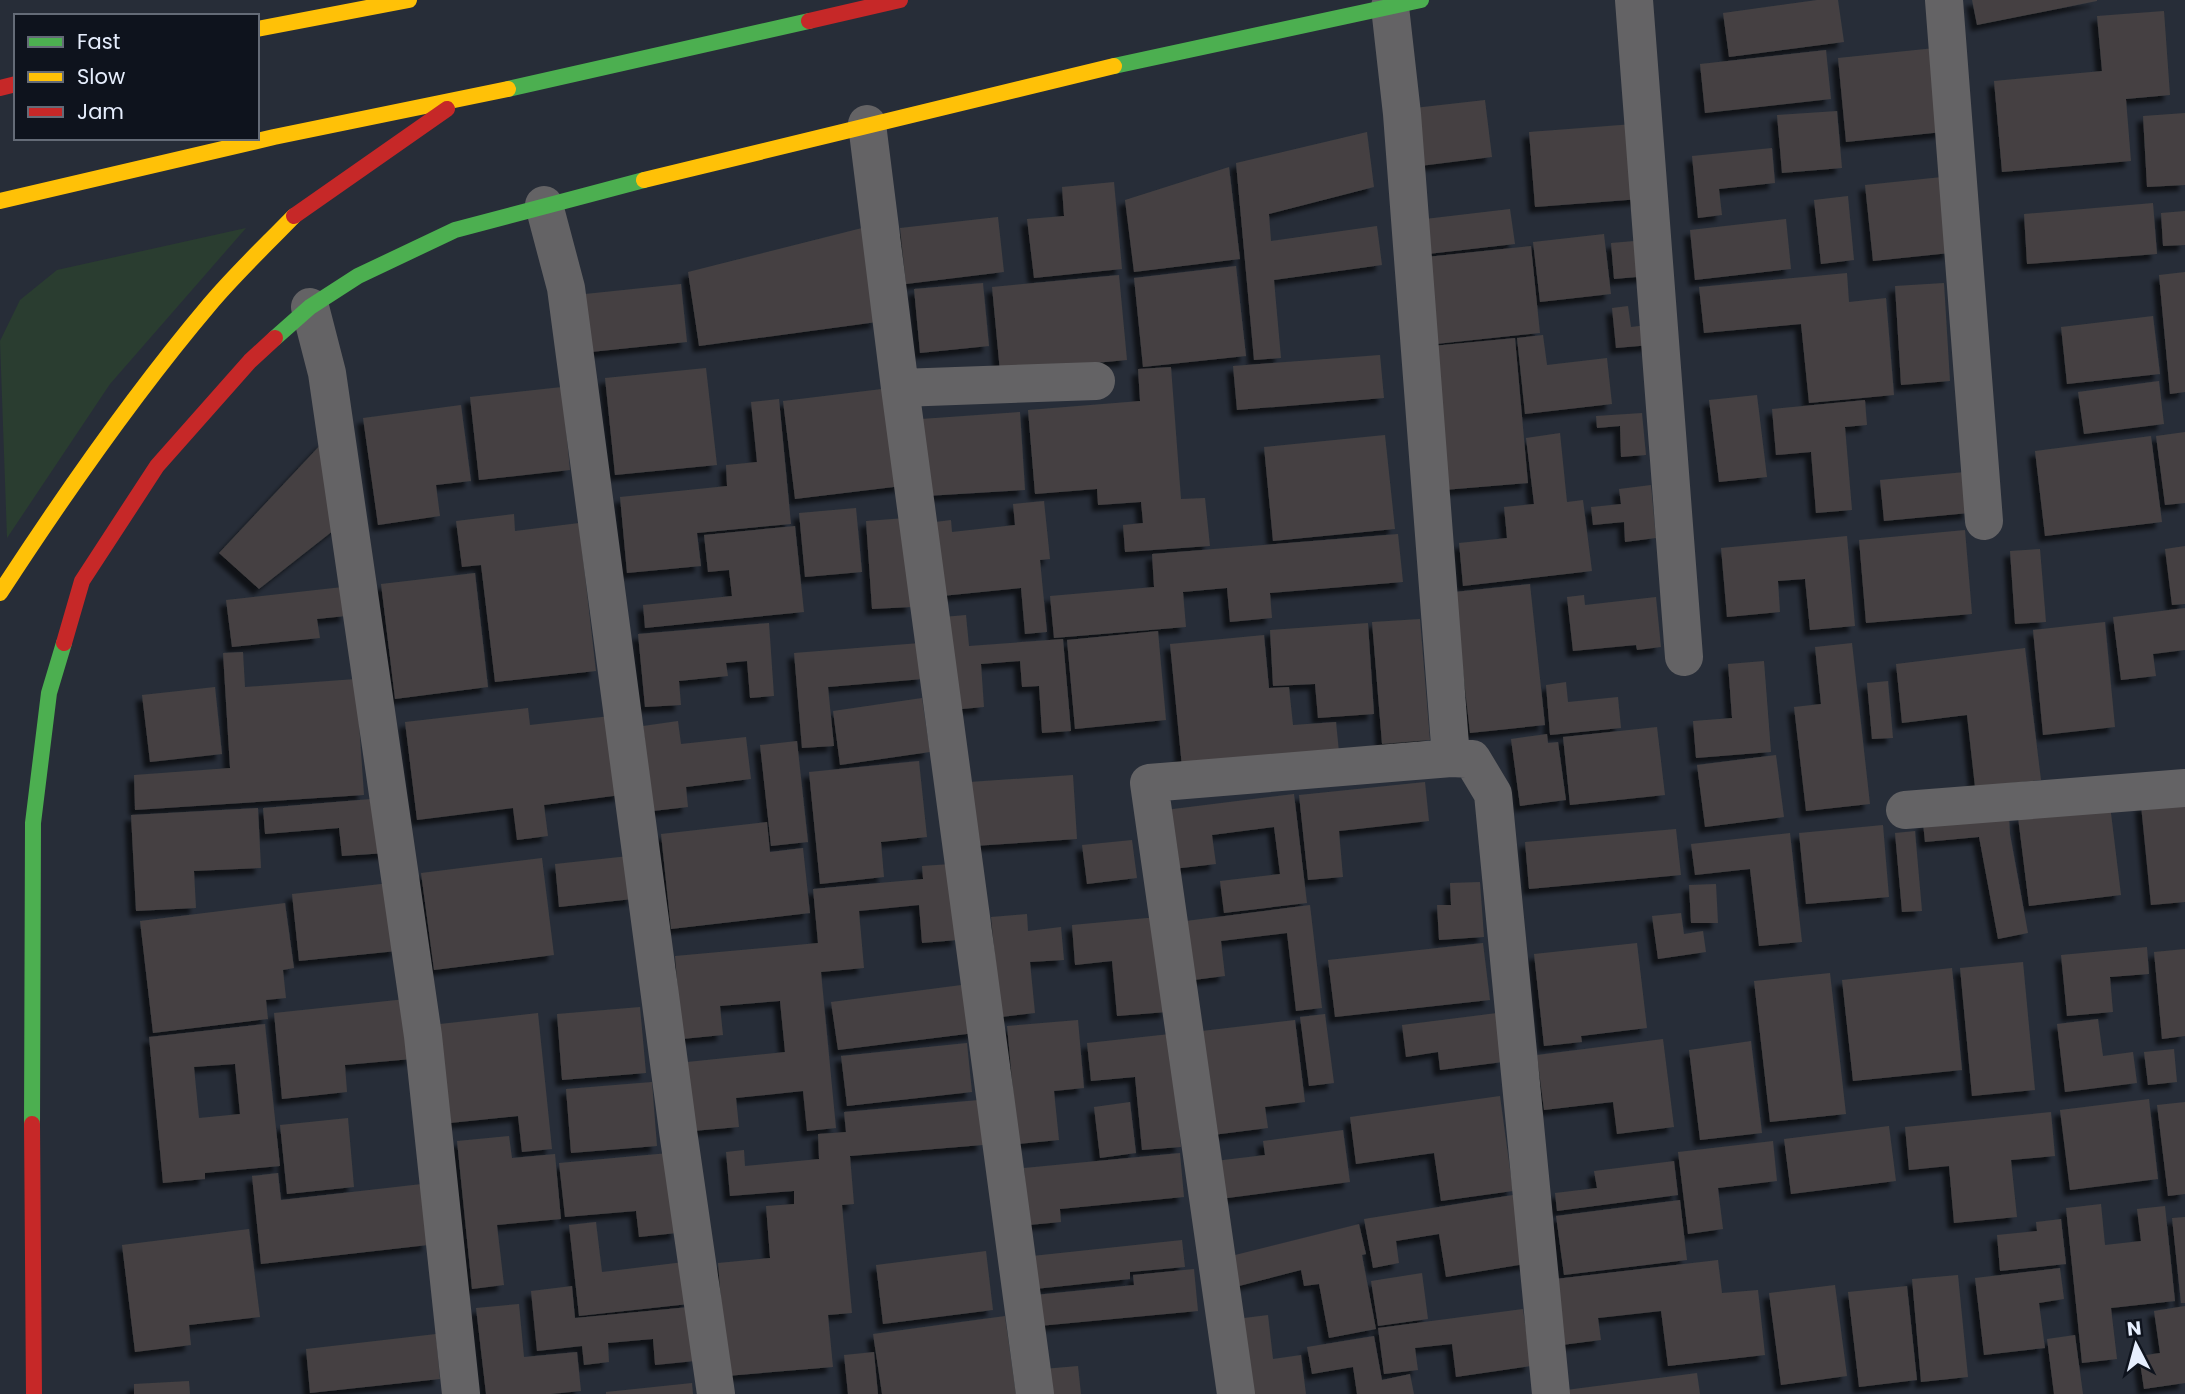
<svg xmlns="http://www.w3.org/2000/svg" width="2185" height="1394" viewBox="0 0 2185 1394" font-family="Poppins,sans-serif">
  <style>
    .grass { fill: #2a3d30 }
    .building { fill: #444142; fill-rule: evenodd; filter: url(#shadow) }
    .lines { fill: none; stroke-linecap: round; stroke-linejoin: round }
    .street { stroke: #646365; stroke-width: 38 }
    .fast { stroke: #4caf50; stroke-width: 16 }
    .slow { stroke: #ffc107; stroke-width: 16 }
    .jam { stroke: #c62828; stroke-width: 16 }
  </style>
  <defs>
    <filter id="shadow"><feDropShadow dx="-6" dy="6" stdDeviation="2" flood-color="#0009"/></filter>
  </defs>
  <rect width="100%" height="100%" fill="#272d38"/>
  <path class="grass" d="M246,228L110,384L7,538L0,341L20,300L57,270Z"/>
  <path class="building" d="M1817,0H1838L1844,42L1729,57L1723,13Z
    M1972,0H2097V1L1977,25Z
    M2164,11L2170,95L2126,99L2131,161L2002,172L1994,81L2102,71L2097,16Z
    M1935,48L1943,132L1846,142L1838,58Z
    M1826,50L1831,99L1705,113L1700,64Z
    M1485,100L1492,157L1420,166L1414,108Z
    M1837,111L1842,168L1782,173L1777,115Z
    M2185,113V185L2147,187L2143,116Z
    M1634,124L1641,199L1535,207L1529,132Z
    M1367,132L1374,187L1269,214L1271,241L1377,226L1382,265L1274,280L1281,358L1254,360L1236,163Z
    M1772,148L1775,183L1719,189L1722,215L1698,218L1692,156Z
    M1229,167L1240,259L1134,272L1125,200Z
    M1942,177L1950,253L1873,261L1865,185Z
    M1114,182L1122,269L1034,278L1027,219L1064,216L1062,187Z
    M1848,196L1854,260L1821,264L1814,200Z
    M2153,203L2157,254L2027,264L2024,214Z
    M1510,209L1515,244L1428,254L1425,219Z
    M2185,211V245L2163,246L2161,213Z
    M998,217L1004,272L906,284L900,228Z
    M1786,219L1791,269L1695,280L1690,230Z
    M862,228L877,322L699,346L688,272Z
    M1604,234L1611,294L1540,302L1533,242Z
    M1646,240L1649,276L1614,279L1611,243Z
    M1531,246L1540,333L1436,344L1426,257Z
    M1236,266L1246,356L1143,367L1134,278Z
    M2185,272V392L2170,394L2159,275Z
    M1847,273L1849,302L1886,298L1894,395L1809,403L1801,324L1704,333L1699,287Z
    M1119,275L1127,360L1000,372L992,287Z
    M983,283L989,346L920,353L914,289Z
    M1944,283L1950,381L1901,385L1895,286Z
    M681,284L687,342L591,352L585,294Z
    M1628,306L1631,327L1648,325L1651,345L1616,348L1612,308Z
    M2153,316L2160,374L2067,384L2061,327Z
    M1543,335L1547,365L1607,358L1612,404L1525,414L1517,338Z
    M1515,338L1528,483L1444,490L1432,346Z
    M1380,355L1384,398L1237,410L1233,366Z
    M1171,367L1181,499L1205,498L1210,546L1125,552L1123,525L1143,523L1141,502L1098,505L1097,489L1035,494L1028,410L1140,401L1138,369Z
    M706,368L717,465L615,475L605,378Z
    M2159,381L2164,424L2084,434L2078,392Z
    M562,387L570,470L479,480L470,397Z
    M890,388L902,486L795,499L783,401Z
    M1757,395L1767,477L1719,482L1709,400Z
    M779,399L791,524L697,533L701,566L627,573L620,497L727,486L726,465L757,462L751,402Z
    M1865,400L1867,425L1845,427L1852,510L1816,513L1811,452L1776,455L1772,409Z
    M461,405L471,481L436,485L440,516L378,525L363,418Z
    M1020,412L1025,490L926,496L921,419Z
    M1642,413L1646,455L1621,457L1620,426L1597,428L1596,416Z
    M2185,432V503L2165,505L2156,436Z
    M1560,433L1567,502L1583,500L1592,571L1463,586L1459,543L1507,538L1504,507L1534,504L1526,438Z
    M1385,435L1395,529L1273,541L1264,447Z
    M2151,436L2162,522L2045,536L2035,451Z
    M324,441L343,523L259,589L219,553Z
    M1965,472L1969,513L1884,521L1880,480Z
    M1651,485L1656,538L1625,542L1624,522L1593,525L1591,507L1621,504L1619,489Z
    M1044,501L1050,559L1040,560L1047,632L1025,634L1021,588L942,596L935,522L951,520L952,532L1015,525L1013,504Z
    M856,508L862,572L805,577L799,513Z
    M514,514L515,531L579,523L596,671L495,682L481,565L462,567L456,521Z
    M906,518L912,607L872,609L866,521Z
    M795,526L804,612L645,628L643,605L732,596L729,570L708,572L704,535Z
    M1965,530L1972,614L1866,623L1859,540Z
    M1398,534L1403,582L1270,593L1272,618L1230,622L1227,588L1183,592L1186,627L1054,638L1050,596L1154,587L1152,554Z
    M1847,536L1855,626L1810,630L1805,579L1778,581L1780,612L1727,617L1721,548Z
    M2185,546V604L2172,605L2165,549Z
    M2040,549L2046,622L2015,624L2010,551Z
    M475,573L488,687L395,699L381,584Z
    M1530,584L1545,725L1470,733L1454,592Z
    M343,587L346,616L317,619L320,638L232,647L226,600Z
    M1584,595L1585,605L1656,597L1661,647L1637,650L1636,645L1573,651L1567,597Z
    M2185,608V650L2153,654L2156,676L2121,680L2113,617Z
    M966,615L969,646L1063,639L1071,731L1042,733L1039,686L1022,687L1020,661L981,664L984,707L951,710L943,617Z
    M1420,619L1430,740L1382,744L1372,622Z
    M2105,622L2115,727L2043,735L2033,630Z
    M769,623L774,696L750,698L747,661L726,663L728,676L679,681L681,705L645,707L638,634Z
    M1368,623L1374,714L1318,718L1315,684L1273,686L1270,630Z
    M1158,631L1166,720L1075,729L1067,640Z
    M1264,635L1269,688L1289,687L1293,725L1336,722L1339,752L1182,767L1170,644Z
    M920,643L923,679L828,687L834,746L802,748L794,653Z
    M1852,643L1870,804L1806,811L1794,707L1821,704L1815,647Z
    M2025,648L2041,780L1975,787L1967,715L1902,723L1896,664Z
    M243,652L245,687L356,679L364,795L135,810L134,775L230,768L223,653Z
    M1764,661L1771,752L1696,758L1693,721L1732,718L1728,664Z
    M1888,681L1893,738L1872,739L1867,683Z
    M1566,682L1568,702L1618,697L1621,728L1550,735L1546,685Z
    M215,687L222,754L150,762L142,695Z
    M922,698L930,752L840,765L833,711Z
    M528,708L530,725L611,716L621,795L544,805L548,836L517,840L513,808L417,820L405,722Z
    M678,721L681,744L746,737L751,779L686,787L688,807L653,811L643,726Z
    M1657,727L1665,795L1570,805L1563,737Z
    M1547,734L1548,743L1558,742L1566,800L1520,806L1511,739Z
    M797,741L808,842L771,846L760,745Z
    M1776,755L1784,817L1705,827L1697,765Z
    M919,761L927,837L881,842L884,877L820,884L809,772Z
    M1073,775L1077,839L974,846L969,782Z
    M1425,782L1429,821L1339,831L1343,877L1308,880L1299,795Z
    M1294,794L1307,903L1224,913L1220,881L1280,874L1274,827L1212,835L1216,864L1173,869L1165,810Z
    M383,798L387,853L342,856L339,828L265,834L263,808Z
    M2185,801V902L2151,905L2141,805Z
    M2110,805L2121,895L2029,906L2018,817Z
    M258,808L261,868L194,871L196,908L136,911L131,815Z
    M2009,816L2010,834L2028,933L1998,939L1979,837L1925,842L1923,823Z
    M767,822L770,852L803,848L810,913L671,929L661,834Z
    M1883,825L1889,897L1806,904L1799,833Z
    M1676,829L1681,875L1529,889L1525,842Z
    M1915,831L1922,911L1902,912L1895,833Z
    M1790,833L1802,942L1759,946L1750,869L1695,875L1691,844Z
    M1132,840L1137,878L1087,884L1082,845Z
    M629,856L633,899L559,907L555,864Z
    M542,858L554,955L434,970L421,873Z
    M951,864L958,940L922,943L919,905L859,911L864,968L821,972L836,1128L807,1131L803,1091L736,1098L739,1127L693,1131L687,1062L785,1052L780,1001L720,1006L723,1035L682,1039L675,956L818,943L813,889L923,879L922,866Z
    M1480,882L1484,937L1439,940L1437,905H1451L1450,883Z
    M390,883L397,951L299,961L292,894Z
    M1716,884L1718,923H1691L1689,885Z
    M285,903L294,968L283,970L286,998L266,1000L268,1019L153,1033L140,921Z
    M1310,905L1322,1008L1296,1011L1287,933L1221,941L1225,976L1186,981L1178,922Z
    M1681,913L1684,934L1703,931L1706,952L1658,959L1652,916Z
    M1027,914L1028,931L1061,927L1064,960L1030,962L1035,1013L1001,1017L991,917Z
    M1158,917L1167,1012L1117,1016L1112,961L1075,965L1072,925Z
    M1483,943L1490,1000L1335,1017L1328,960Z
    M1637,943L1647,1028L1581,1036L1582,1042L1544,1046L1534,954Z
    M2147,947L2149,974L2110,977L2113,1012L2067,1016L2061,955Z
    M2185,949V1036L2162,1039L2154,952Z
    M2023,962L2035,1090L1972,1096L1960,968Z
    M1952,968L1962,1070L1853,1081L1842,980Z
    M1830,973L1846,1114L1770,1122L1754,981Z
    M969,984L975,1033L838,1050L831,1002Z
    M406,999L412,1059L345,1065L347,1092L282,1099L274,1013Z
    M640,1007L646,1073L562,1080L557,1014Z
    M538,1013L552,1149L522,1152L518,1116L450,1123L440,1024Z
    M1497,1013L1503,1062L1440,1070L1438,1052L1406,1057L1402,1025Z
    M1325,1014L1334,1083L1309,1086L1300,1017Z
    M2098,1019L2103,1056L2133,1052L2137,1083L2065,1092L2057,1024Z
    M1078,1020L1084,1088L1054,1091L1059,1140L1018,1144L1007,1026Z
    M1295,1020L1305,1102L1265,1107L1268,1128L1205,1136L1193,1032Z
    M265,1024L280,1166L205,1173V1179L163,1183L149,1037ZM235,1064L240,1114L199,1118L194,1067Z
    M1170,1034L1181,1147L1142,1150L1135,1077L1091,1081L1087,1043Z
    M1663,1039L1674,1127L1617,1134L1613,1102L1544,1110L1537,1055Z
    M1751,1041L1762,1133L1700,1140L1689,1050Z
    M967,1043L972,1092L847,1106L841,1056Z
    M2174,1049L2177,1082L2148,1085L2144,1052Z
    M652,1082L657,1146L571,1153L566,1089Z
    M1500,1096L1513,1191L1441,1201L1434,1153L1356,1164L1350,1117Z
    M2149,1099L2158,1179L2070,1190L2060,1110Z
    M979,1100L983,1145L850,1156L854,1204L842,1205L852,1313L828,1315L833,1367L727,1376L718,1263L770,1258L766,1206L794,1204V1191L730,1196L726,1152L744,1150L745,1166L819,1159L818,1134L846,1132L844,1112Z
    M1130,1102L1136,1153L1100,1158L1094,1107Z
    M2185,1102V1194L2168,1196L2157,1105Z
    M2051,1112L2055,1156L2011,1160L2017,1217L1954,1223L1949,1166L1909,1170L1905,1127Z
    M348,1118L354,1187L287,1194L280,1125Z
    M1889,1126L1896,1181L1791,1194L1784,1139Z
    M1343,1130L1350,1182L1220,1199L1215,1161L1265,1155L1263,1141Z
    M509,1136L512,1158L555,1154L561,1219L497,1225L504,1285L472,1289L457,1141Z
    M1773,1141L1777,1181L1718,1188L1723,1229L1688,1234L1678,1152Z
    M669,1153L677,1233L639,1237L636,1211L565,1217L559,1163Z
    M1180,1153L1184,1197L1060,1209L1061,1222L1029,1225L1024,1168Z
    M1674,1161L1678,1195L1557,1211L1555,1193L1597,1188L1594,1171Z
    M278,1173L281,1200L422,1184L428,1245L261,1264L252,1176Z
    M1519,1194L1531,1263L1446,1277L1439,1234L1396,1241L1399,1263L1373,1268L1364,1219Z
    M1680,1200L1687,1260L1564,1275L1556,1216Z
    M2101,1204L2105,1245L2141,1241L2137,1209L2165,1206L2175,1301L2111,1308L2117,1359L2082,1363L2066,1208Z
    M2185,1217V1303H2181L2172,1218Z
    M2061,1219L2066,1264L2000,1271L1997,1235L2037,1231L2036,1222Z
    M596,1222L602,1272L684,1262L689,1304L579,1316L569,1225Z
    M1359,1224L1366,1254L1362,1255L1376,1329L1329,1338L1319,1284L1304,1286L1301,1270L1239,1286L1231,1256Z
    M249,1229L260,1317L189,1325L191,1345L135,1352L122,1245Z
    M1182,1240L1185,1267L1130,1272V1279L1035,1289L1032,1256Z
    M986,1251L993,1310L883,1324L876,1265Z
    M1718,1260L1722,1293L1758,1290L1765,1355L1668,1366L1661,1311L1598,1318L1601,1340L1562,1345L1555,1279Z
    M2060,1268L2064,1299L2039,1303L2045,1348L1984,1355L1975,1278Z
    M1194,1269L1198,1311L1039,1326L1035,1295L1134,1285L1133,1275Z
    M1422,1273L1428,1319L1378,1326L1371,1281Z
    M1958,1275L1968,1377L1921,1382L1912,1279Z
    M1835,1285L1847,1376L1781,1385L1769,1293Z
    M572,1286L575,1318L689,1307L695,1361L655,1365L653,1339L608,1343L609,1362L584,1365L582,1346L537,1351L531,1291Z
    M1907,1286L1917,1380L1859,1387L1848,1292Z
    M519,1304L524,1357L577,1352L581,1391L551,1394H486L476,1308Z
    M2185,1306V1383L2144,1389L2139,1356L2160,1353L2154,1311Z
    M1523,1309L1531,1366L1456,1377L1452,1344L1415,1348L1418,1370L1384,1374L1378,1328Z
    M1268,1315L1273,1359L1301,1355L1306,1394H1245L1236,1319Z
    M1005,1316L1016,1394H882L873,1334Z
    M436,1334L440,1379L310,1393L306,1349Z
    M2075,1335L2083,1394H2054L2047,1339Z
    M1374,1336L1382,1380L1410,1374L1414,1394H1357L1353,1367L1312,1374L1307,1347Z
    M874,1352L878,1394H848L844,1355Z
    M1078,1366L1081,1394H1045L1043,1369Z
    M1697,1373L1700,1394H1566V1390Z
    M189,1381L190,1394H134V1384Z
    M692,1383L693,1394H606V1392Z"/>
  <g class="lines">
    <path class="street" d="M1634,0L1684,657
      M1944,0L1984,521
      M1390,7L1402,114L1451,758
      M867,124L900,388L1035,1394
      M544,205L566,288L678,1131L716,1394
      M310,307L327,373L423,1036L461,1394
      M900,388L1096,381
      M1905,810L2185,788
      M1236,1394L1149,783L1451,758L1472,759L1493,794L1551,1394"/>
    <path class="fast" d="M1114,66L1421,0
      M508,89L809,21
      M275,338L310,307L358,276L455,230L644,180
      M32,1124L33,823L49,693L64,643"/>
    <path class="slow" d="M257,29L409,0
      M644,180L1114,66
      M0,201L274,137L508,89
      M0,593C65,493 133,395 210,304C236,273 266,245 294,216"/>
    <path class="jam" d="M809,21L900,0
      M0,88L16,84
      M294,216L447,109
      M64,643L82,581L157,466L250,361L275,338
      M32,1124L34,1394"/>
  </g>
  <rect x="14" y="14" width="245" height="126" fill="#0e131d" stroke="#646b77" stroke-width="2"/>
  <rect x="28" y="37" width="35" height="10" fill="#4caf50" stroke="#646b77" stroke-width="2"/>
  <text x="77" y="49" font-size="21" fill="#e6eefd">Fast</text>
  <rect x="28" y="72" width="35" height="10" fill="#ffc107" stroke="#646b77" stroke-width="2"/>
  <text x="77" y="84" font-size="21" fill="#e6eefd">Slow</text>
  <rect x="28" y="107" width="35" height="10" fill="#c62828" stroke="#646b77" stroke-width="2"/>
  <text x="77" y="119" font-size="21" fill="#e6eefd">Jam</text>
  <g transform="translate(2136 1345) rotate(354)" stroke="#0e131d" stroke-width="5" paint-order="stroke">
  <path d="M0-5L12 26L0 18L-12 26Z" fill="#e6eefd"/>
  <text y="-10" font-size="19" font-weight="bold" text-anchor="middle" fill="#e6eefd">N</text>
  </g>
</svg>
